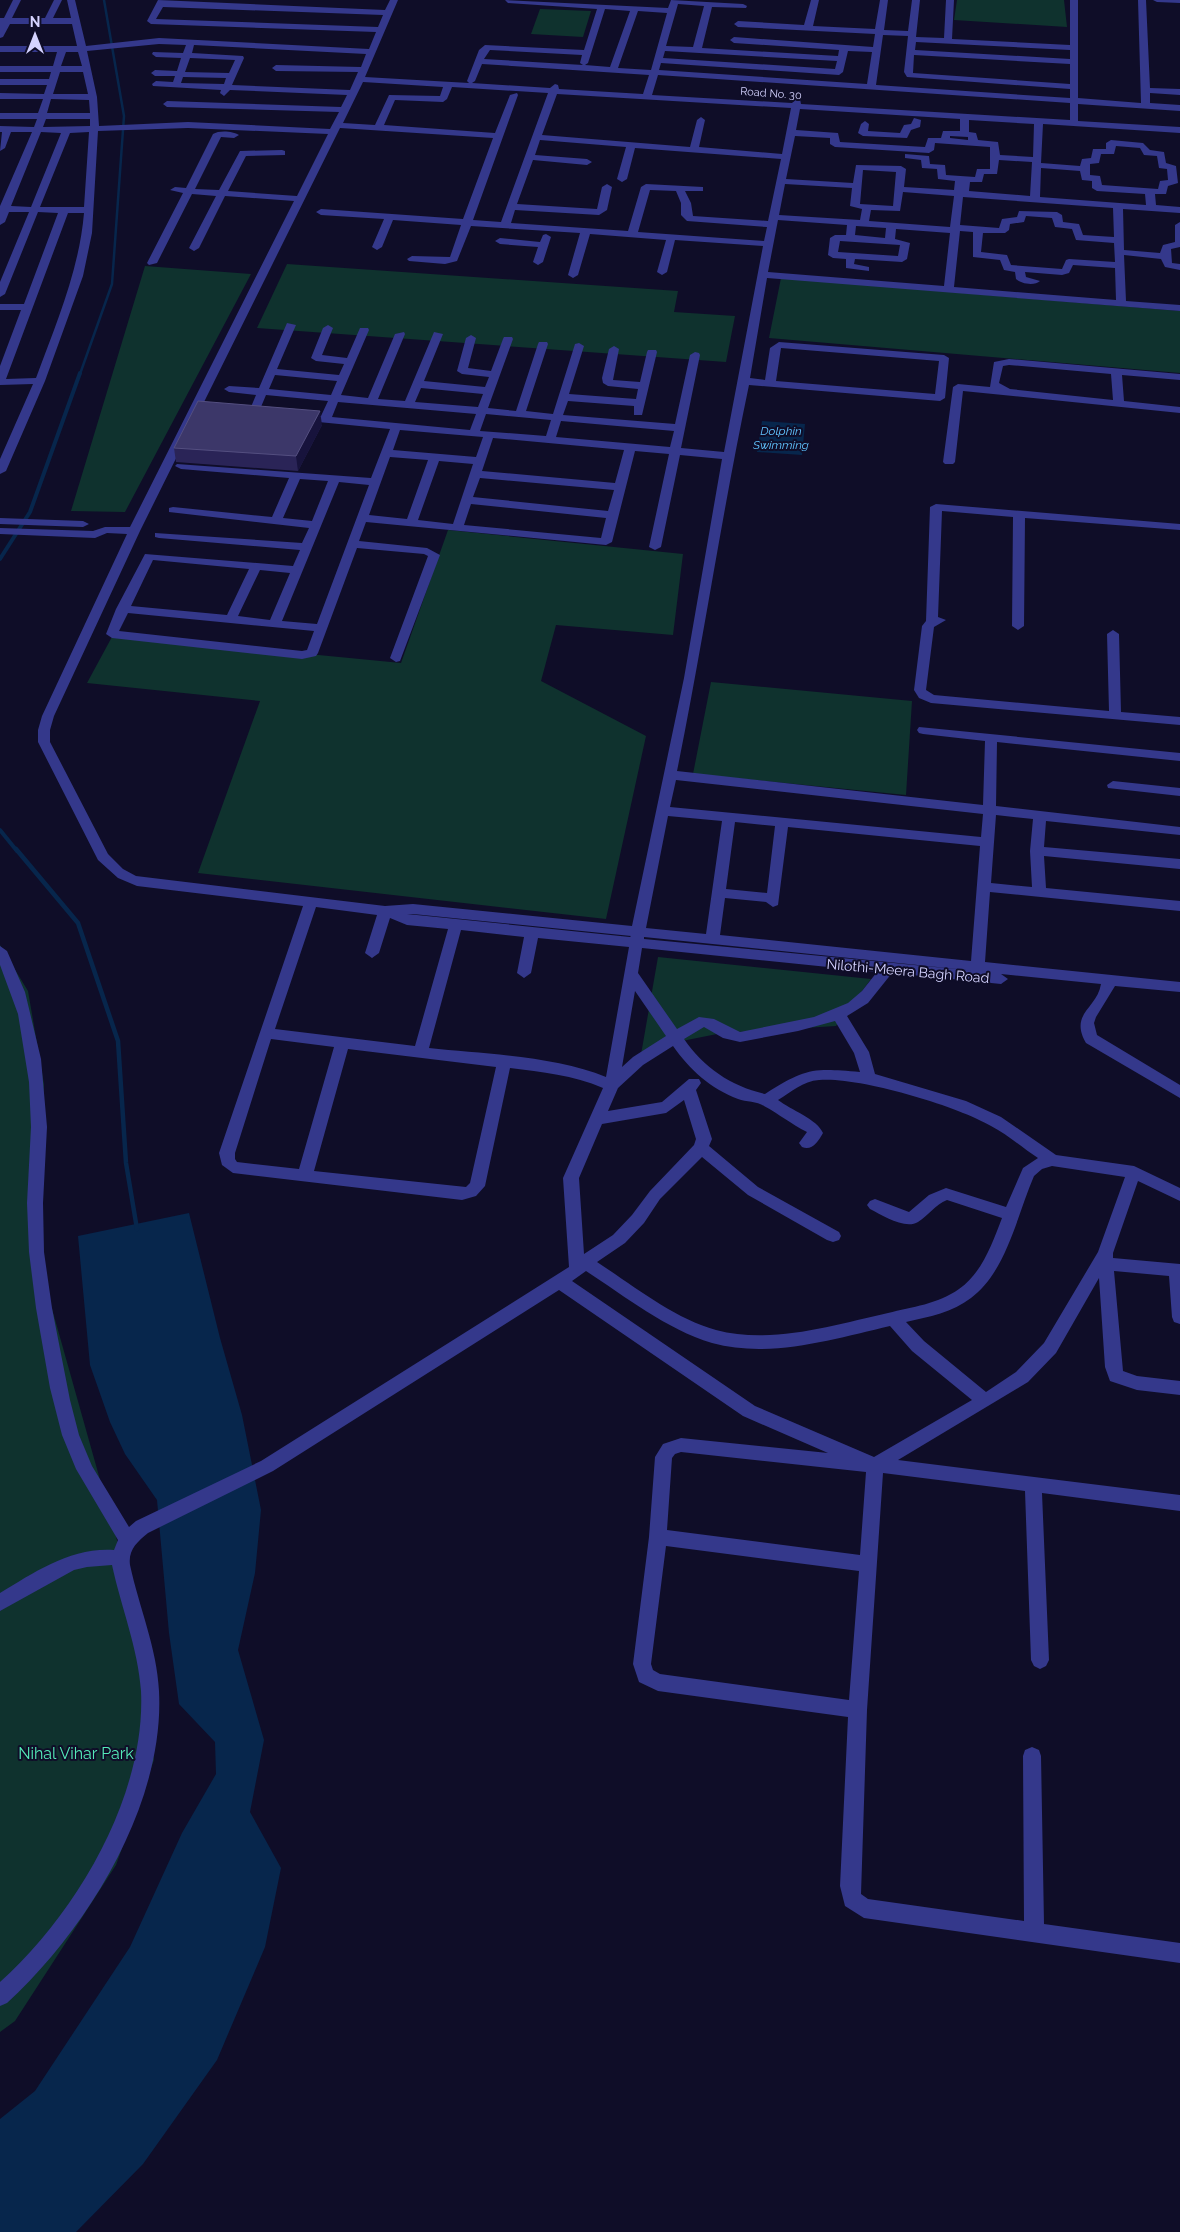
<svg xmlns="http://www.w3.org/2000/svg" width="1180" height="2232" viewBox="0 0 1180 2232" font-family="Raleway,sans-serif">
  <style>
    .green { fill: #0f322e }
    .water { fill: #07264c }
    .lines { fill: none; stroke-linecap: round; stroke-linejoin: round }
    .stream-far2 { stroke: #07264c; stroke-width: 2.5 }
    .stream-far1 { stroke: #07264c; stroke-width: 4 }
    .stream { stroke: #07264c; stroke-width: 4.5 }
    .minor { fill: #34388b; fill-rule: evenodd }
    .wall { fill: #2a2457 }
    .shaded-wall { fill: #17133c }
    .building { fill: #3c3769; stroke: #544f80 }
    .labels { text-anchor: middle; stroke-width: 4; stroke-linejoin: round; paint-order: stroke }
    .far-street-label { font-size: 11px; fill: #d5d3ff; stroke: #0f0d28 }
    .far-water-label { font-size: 12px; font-style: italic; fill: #61c4ff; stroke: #0f0d28 }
    .street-label { font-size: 14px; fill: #d5d3ff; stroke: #0f0d28 }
    .near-park-label { font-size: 16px; fill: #54ebb8; stroke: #0f0d28 }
  </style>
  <rect width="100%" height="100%" fill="#0f0d28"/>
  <path class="green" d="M957,0H1064L1067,27L954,20Z
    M540,9L591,11L583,37L531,34Z
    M287,264L678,291L674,312L735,316L726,362L257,328Z
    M145,266L251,274L125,512L71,511Z
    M781,278L1180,311V373L769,338Z
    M448,530L683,554L673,635L556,625L541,681L646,736L606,919L198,873L260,701L87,683L113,635L401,663Z
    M711,682L912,701L906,795L693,774Z
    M0,945L28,991L44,1084L38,1259L124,1565L154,1760L116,1865L15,2021L0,2032Z
    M658,957L871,979L836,1026L722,1033L677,1042L639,1066Z"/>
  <path class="water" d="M762,421L805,424L802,455L757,452Z
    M189,1213L220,1338L242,1415L261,1510L255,1573L238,1650L264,1740L250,1812L281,1868L265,1947L217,2060L143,2164L76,2232H0V2119L35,2091L130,1947L182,1833L216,1774L215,1742L179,1704L169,1633L157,1500L125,1454L110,1422L90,1365L78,1236Z"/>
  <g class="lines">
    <path class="stream-far2" d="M80,374L112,284L124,116L104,0"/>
    <path class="stream-far1" d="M0,559L30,512L80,373
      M0,830L17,851"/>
    <path class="stream" d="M16,849L78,923L118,1041L126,1163L137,1229"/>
    <path class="minor" d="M13,0H21L12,18H45L54,0H62L53,18H71L67,0H75L86,46L159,38L369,49L376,32L151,24L147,21L158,0L385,10L390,0H398L365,77L469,83L467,81L479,50L485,45L584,50L597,9L508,3L505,0L668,8L671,0L743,4L747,6L746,8L712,7L702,48L838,56L839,50L734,43L730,40L734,37L873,47L875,34L738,27L734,24L738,21L804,25L811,0H819L813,26L875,29L880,0H888L884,30L908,31L912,0H920L916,37L944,38L946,0H954L952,39L1070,45V0H1078V98L1141,103L1138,0H1146L1150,88L1180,89V95L1150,93V103L1180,105V111L1078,104V121L1180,127V133L1043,124L1041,163L1080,166L1082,159L1091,158L1093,149H1106V143L1111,140L1143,143L1150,150L1164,152L1166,163L1176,166L1178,183L1168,186L1166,194H1155L1156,205L1180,207V213L1123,209L1124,250L1160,253L1163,245L1175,242V225L1180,222V247L1171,249L1172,263L1180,264V270L1165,267L1161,259L1124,255L1126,301L1180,305V311L767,278L750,378L765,380L770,348L779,342L944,355L949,358L945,398L940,401L749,385C722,513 703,643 677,771L983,805L985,741L923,734L919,733L917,730L919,727L1180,753V761L997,742L996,806L1180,827V835L1046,821L1044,847L1180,859V869L1044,856L1046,888L1180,901V911L990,892L985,962L1180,982V992L1115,986L1096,1017L1094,1023L1097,1035L1180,1085V1098L1086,1043C1069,1013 1097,1009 1101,984L1001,974L1008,979L1001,984L892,973L868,1003L847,1016L869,1052L875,1074L966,1101L1001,1117L1056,1155L1134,1166L1180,1188V1201L1138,1181L1113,1253V1258L1180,1264V1324L1174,1322L1172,1317L1169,1276L1114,1271L1123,1371L1137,1376L1180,1381V1395L1137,1390L1110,1381L1105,1367L1099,1278L1056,1353L1028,1382L898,1460L1180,1495V1511L1042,1493L1049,1660L1046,1666L1040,1669L1034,1666L1031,1660L1025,1491L883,1473L867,1710L861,1894L868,1899L1024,1921L1023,1756L1025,1750L1032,1747L1039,1750L1041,1756L1044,1924L1180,1943V1963L864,1918L845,1906L840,1886L848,1717L658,1691L639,1682L633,1664L649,1537L655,1457L663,1444L681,1438L828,1453L743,1416L559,1290L273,1471L148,1533C137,1542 128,1550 130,1565C139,1607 157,1648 159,1691C165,1804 87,1930 7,2003L0,2006V1982C76,1914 146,1796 141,1691C138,1648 121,1607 112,1565L87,1567L74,1570L0,1611V1593C35,1572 71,1547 114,1550L118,1540L76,1469L62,1435L50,1388L36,1308L29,1252L27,1203L31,1127L29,1082L18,1014L0,965V946L7,951L25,992L41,1059L47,1127L43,1203L44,1252L52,1308L70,1400L79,1435L92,1466L129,1527L136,1521L261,1461L569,1267L563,1178L603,1088C573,1075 542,1072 510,1068L485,1186L476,1196L462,1200L233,1173L222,1165L219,1153L303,906L137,886L118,878L98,860L38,742V730L42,716L127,534L107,533L95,538L0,534V528L93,531L105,527H130L294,201L225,196L199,248L194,251L189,248L216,196L192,194L157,263L149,265L147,263L183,193L170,190L175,187L186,188L213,134C219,130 233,131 239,135L234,138L221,137L195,189L219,190L240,151L282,150L285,151V155L246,156L228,191L297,196L328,134L188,128L98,131L92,233L83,276L45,381L6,471L0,474V459L33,384L0,385V366L21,310H0V304H24L58,213L38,212L5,294L0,297V282L29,212H9L5,222L0,225V206L32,132H11L5,148L0,151L2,132H0V126L34,127L37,119H0V113H38L43,99H0V93L44,94L47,85H0V79H49L51,72H0V66H53L57,52H0V46H77L72,24H10L3,37L0,38V18H4ZM678,4L704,6L693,47L666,46ZM163,7L383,15L378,27L156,19ZM605,9L630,11L610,67L585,65L588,63ZM638,11L667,13L651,70L618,68ZM883,35L908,36L904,72L907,77L1070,89V98L876,85ZM916,42L1070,50V59L915,50ZM159,44L186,45L183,53L153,52L152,54L156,57L181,58L177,71L155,70L151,73L155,76H175L173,82L156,81L152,84L153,86L221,90L220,93L224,96L230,90L347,95L341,107L167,101L163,104L167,107L339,112L330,129L188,122L99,126L97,97L87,51ZM194,45L366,54L361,67L276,65L272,68L276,71L358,72L350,90L232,85L244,58L243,56L192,53ZM490,50L582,55L580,63L583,65L484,59ZM665,51L837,61L835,69L663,58ZM848,51L872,52L867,84L659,70L661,63L839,75L843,72ZM66,52H78L82,66H61ZM914,55L1070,64V84L913,73ZM190,58L235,60L229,73L185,72ZM482,64L649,75L643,94L559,89L558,85L555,84L550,88L472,83L475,81ZM60,72H83L88,94H53ZM658,75L1070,103V120L801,104L800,99L797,98L792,103L652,95ZM183,77L226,78L224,84L181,83ZM363,82L443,87L440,96L389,95L375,125L343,123ZM452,87L548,93L501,222L473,220L518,95L517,93L510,95L495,133L384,125L395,100L443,102L447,99ZM557,94L791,108L782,154L699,147L705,120L701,117L697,120L690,147L542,135ZM51,99L89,100L90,113H47ZM800,109L960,119V131H943L941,138H928L925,147L840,142L838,133L796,130ZM46,119H90V126L43,127ZM969,120L1034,124L1033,157L1000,155L998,142L978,140L976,133L969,132ZM340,128L493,138L463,219L321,209L316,212L321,215L384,219L372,247L377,250L382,247L393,220L461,225L450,257L412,256L407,259L409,261L445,264L457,261L471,226L580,233L568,275L573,278L578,275L590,234L666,240L657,272L662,275L667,272L675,240L763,246L724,452L681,448L700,355L699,353L695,352L690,355L675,424L563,415L568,401L634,406V415H642L657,352L656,350H648L647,352L640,382L613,380L619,349L614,346L609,349L602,378L603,383L608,386L638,389L636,399L569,394L584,346L579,343L575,344L553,414L526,411L548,344L547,342H539L538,344L516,411L488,408L513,339L512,337H504L503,339L491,371L468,368L476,338L471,335L466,338L457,371L462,374L489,377L485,387L424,381L443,334L434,332L405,401L378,399L405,334L404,332L395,334L368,398L341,395L369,330L368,328H360L347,358L322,355L333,328L328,325L323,328L311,358L316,361L344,364L339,375L277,369L296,325L287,323L259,388L229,386L224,389L229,392L256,395L248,414L253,417L258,414L266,395L328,401L321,416L302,415L297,418L298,420L390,429L371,478L177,464L175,466L181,469L289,478L272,517L173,507L169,508V512L309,528L302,543L155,533V537L159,538L300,550L293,566L145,554L116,609L106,634L112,638L302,659L316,656L318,653L357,548L424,554L428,556L390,658L396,662L400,661L440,555L427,548L359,541L366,522L606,545L612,542L635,451L669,454L649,547L655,550L661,547L680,455L722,459L684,678L632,926L413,904L385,906L136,876L123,869L108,854L50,742V730L54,716L140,531ZM41,132L61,133L31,207L11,206ZM89,132L84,207H40L70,133ZM795,136L830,138V144L835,147L929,153L934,150L935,143L990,147V169H977L975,177L946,175L945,165L930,164L929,156L905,154V158L921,160L922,168L937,169L938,179L955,181L954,190L904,187L906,169L901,166L856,165L853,183L786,179ZM950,136L968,137V140L950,138ZM540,140L626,147L617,179L622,182L627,179L635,148L781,159L768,221L693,216L691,203L685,191H703V187L646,184L641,187L628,231L511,223L515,210L599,215L607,210L612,187L607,184L602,187L597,209L517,204L533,160L587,165L592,162L587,159L535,155ZM1116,146L1140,148L1144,155L1157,156L1159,168L1167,169L1168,180L1160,181L1158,189L1102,185L1100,176L1090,175V164L1099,163L1101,154H1114ZM999,160L1032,162L1030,196L969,191L970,182H982L984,174H997ZM1041,168L1080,171L1082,180L1092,181V188L1097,191L1145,194L1146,205L1040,197ZM863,170L896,172L893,206L860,204ZM785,184L852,188L850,206L862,209L860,220L779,215ZM650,190L676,191L681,203V215L687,221L767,227L764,241L638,232ZM903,192L954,196L950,227L869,221L871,210L900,211ZM963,197L1113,208L1114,237L1083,235L1079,224L1063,222L1062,215L1057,212L1019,211L1017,217L1002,219L999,228L960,225ZM68,213H84C79,271 56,324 36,378L6,379ZM1026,216L1052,218L1055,227L1072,229L1076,240L1114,243L1115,262L1069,259L1066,260L1062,269L1011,265L1007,255L981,252L983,233H1005L1009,230L1010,224L1024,222ZM778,220L847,225L846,235H835L830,238L828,255L833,258L846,259V268L869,271V267L854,264L855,259L902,262L907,259L910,243L895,239L896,229L950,233L944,286L768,272ZM856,226L886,228L885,238L855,235ZM960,231L973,232V257L1000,260L1004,270L1015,272L1016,279C1021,284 1035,286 1040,281L1026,277L1025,272L1062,275L1069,273L1073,265L1115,268L1116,300L954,287ZM840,241L900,245L898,256L838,252ZM781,348L939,361L935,394L776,381ZM275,375L337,381L331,395L269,389ZM421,388L483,394L478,407L415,402ZM338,402L476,414L470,430L332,417ZM486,414L551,420L546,436L480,431ZM561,421L674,431L670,447L556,437ZM400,430L483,437L476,457L393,450ZM493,438L624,450L615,483L482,471ZM390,457L428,460L407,519L369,515ZM439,461L473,464L453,524L418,520ZM480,478L614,490L608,511L473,497ZM300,479L328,481L312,521L283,518ZM339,482L369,485L317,624L282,621ZM471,504L606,518L601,538L464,525ZM153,560L249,569L227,615L131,606ZM260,570L290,573L270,620L238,616ZM128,613L314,631L307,650L302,651L119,631ZM676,780L983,814L981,837L670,807ZM996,815L1033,819L1030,851L1032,887L991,883ZM668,816L722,821L706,934L646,928ZM735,822L775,826L767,893L726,889ZM788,827L980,846L971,961L720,935L725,898L766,902L773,907L778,905ZM316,907L377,915L365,953L372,958L379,953L390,918L407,925L448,929L415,1046L275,1029ZM407,914H413L631,936L630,937ZM461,930L524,937L517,973L524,978L531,973L538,938L629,947L606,1077C555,1056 485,1054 429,1048ZM644,937L976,971L644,939ZM642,948L877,972L862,991L848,1003L814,1017L740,1032L714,1019L699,1017L677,1029L638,973ZM635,991L666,1036L633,1057L622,1067ZM835,1021L854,1053L860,1072C812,1068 806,1068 765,1094C731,1086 704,1068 684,1039L704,1027L723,1038L740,1042L798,1031ZM271,1039L334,1047L299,1169L237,1162L235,1159V1153ZM673,1046C689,1069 711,1089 738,1099C746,1102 757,1101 764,1106C779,1114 791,1124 807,1132L799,1143L802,1147C812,1151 818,1142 823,1133C817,1119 791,1110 778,1100C791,1092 803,1081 819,1080C857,1076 958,1106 991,1126C1008,1135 1023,1148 1038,1158L1023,1168L1006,1207L946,1188L929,1195L909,1212L875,1199L870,1201L867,1205L870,1209C882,1215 905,1230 918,1222C929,1215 935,1205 947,1200L1002,1218C992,1244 982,1273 959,1289C938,1304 912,1307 888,1313C834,1325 771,1345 716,1330C673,1318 634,1286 597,1262L625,1243L644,1223L660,1199L702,1157L748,1195L827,1240L833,1242L839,1240L841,1236L839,1232L758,1187L709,1146L712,1139L696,1090L701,1083L699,1079H689L662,1102L608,1111L618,1088L643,1065ZM348,1049L496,1067L470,1183L466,1187L314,1171ZM684,1100L696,1139L694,1145L650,1191L632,1215L613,1235L584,1254L579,1178L602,1124L666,1113ZM1052,1166L1125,1177L1098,1252L1044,1343L1016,1372L986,1392L924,1341L906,1322C929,1317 953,1312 971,1298C1007,1271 1017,1215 1034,1176L1042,1169ZM586,1271C626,1297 666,1329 712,1343C770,1359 834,1339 890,1326L912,1351L972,1400L874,1457L755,1406L572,1281ZM681,1452L866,1472L860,1555L667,1530L672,1458L675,1454ZM666,1546L859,1571L849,1700L660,1674L653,1670L651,1664Z
      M1153,0H1180V3L1157,2Z
      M914,118L921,120L920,127L911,130L907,138L863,136L858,133L861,124L865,121L869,124L868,131L900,133L904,125L911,124Z
      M546,234L551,237L543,262L538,265L533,262L538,247L500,244L495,241L500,238L540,242L543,235Z
      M1009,359L1180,374V380L1122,375L1124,401L1180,407V413L963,391L955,462L953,464H945L943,462L953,387L958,384L990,387L994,362ZM1009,365L1111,374L1113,400L1010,389L999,383L1003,366Z
      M936,504L1180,524V530L1025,518L1024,626L1018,630L1012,626L1013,517L942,511L938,617L946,620L934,627L926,690L934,695L1109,711L1107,634L1113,630L1119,634L1121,712L1180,717V725L931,703L919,698L914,690L922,626L926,621L930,507Z
      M0,518L83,521L89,524L83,527L0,524Z
      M1113,781L1180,788V796L1108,788L1107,785Z"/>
  </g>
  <path class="wall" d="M322,425L298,471L176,462L174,448Z"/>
  <path class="shaded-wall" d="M320,411L322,425L298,471L296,456Z"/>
  <path class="building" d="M198,401L320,411L296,456L174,448Z"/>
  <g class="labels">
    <g class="far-street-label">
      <text transform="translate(771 93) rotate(4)" y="4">Road No. 30</text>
    </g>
    <g class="far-water-label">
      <text x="781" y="435">Dolphin<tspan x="781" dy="14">Swimming</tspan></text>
    </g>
    <g class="street-label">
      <text transform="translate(908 971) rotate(5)" y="5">Nilothi-Meera Bagh Road</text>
    </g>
    <g class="near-park-label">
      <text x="76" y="1759">Nihal Vihar Park</text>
    </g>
  </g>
  <g transform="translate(35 35)" stroke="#0f0d28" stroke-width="4" paint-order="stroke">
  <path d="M0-4L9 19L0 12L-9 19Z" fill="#d5d3ff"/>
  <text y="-8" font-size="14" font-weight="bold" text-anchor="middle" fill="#d5d3ff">N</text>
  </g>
</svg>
